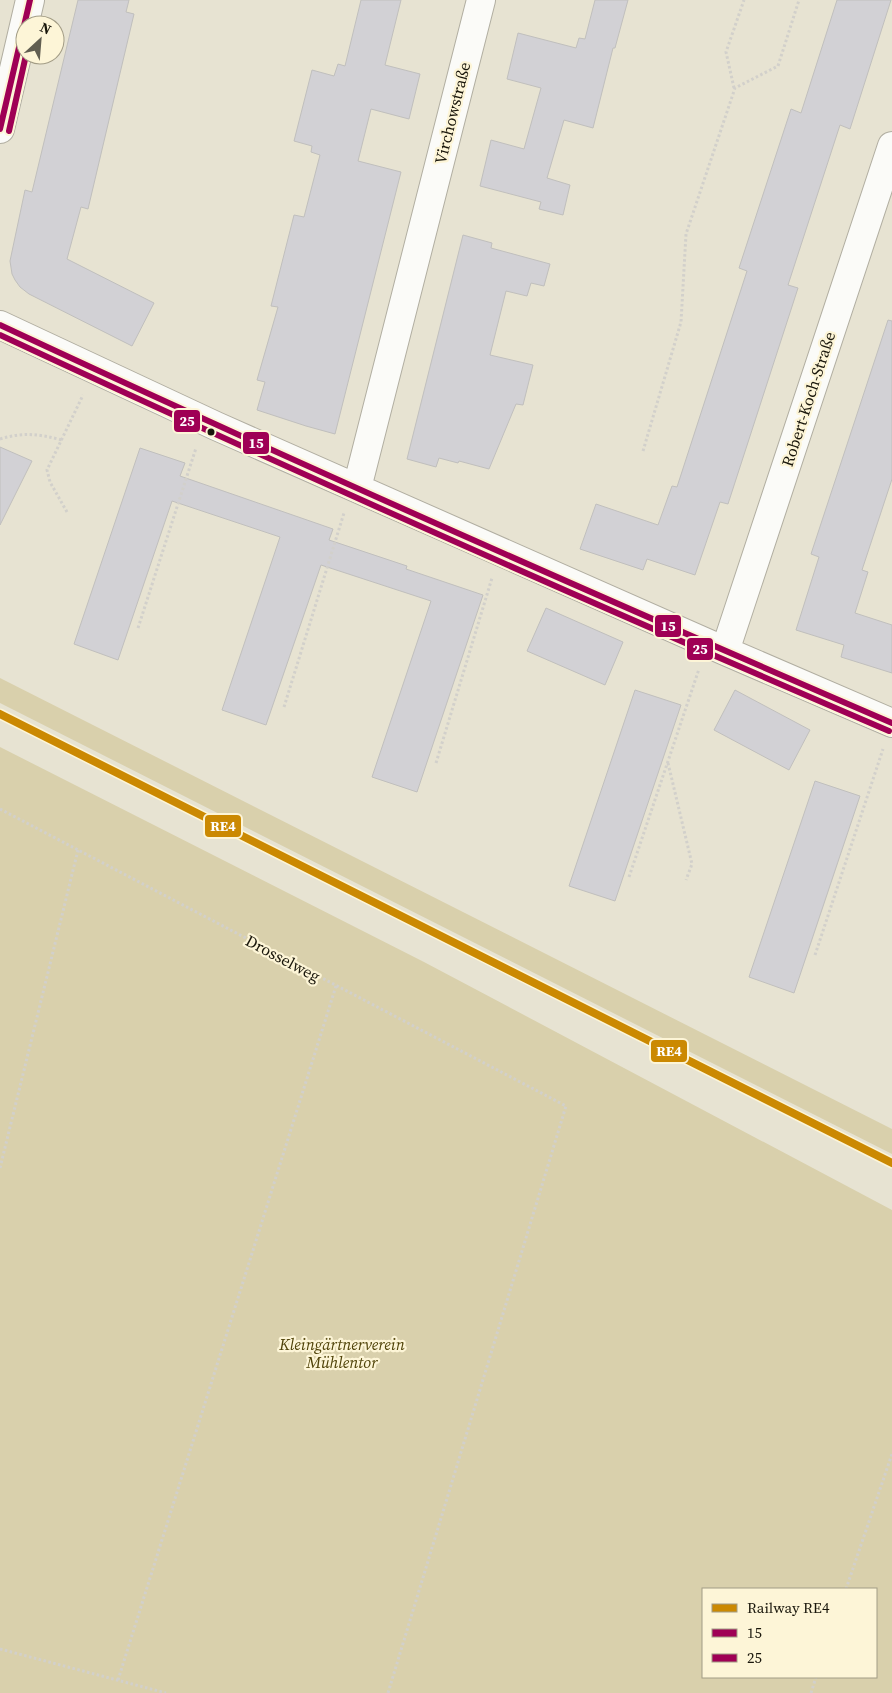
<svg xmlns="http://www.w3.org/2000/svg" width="892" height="1693" viewBox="0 0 892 1693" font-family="'Source Serif 4',serif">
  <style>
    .green { fill: #d9d0ac; fill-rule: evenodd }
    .building { fill: #d2d1d5; stroke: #c0bfbd }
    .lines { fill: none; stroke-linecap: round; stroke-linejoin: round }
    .street-casing { stroke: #b1aea1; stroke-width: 30 }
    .path { stroke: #d2d0cb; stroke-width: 3; stroke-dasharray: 2.5 2.5; stroke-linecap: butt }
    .street { stroke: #fbfbf8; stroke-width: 28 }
    .bus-1-casing { stroke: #fdf5d7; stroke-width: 10 }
    .bus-2-casing { stroke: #fdf5d7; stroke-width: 10 }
    .bus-1 { stroke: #9f0055; stroke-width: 6 }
    .bus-2 { stroke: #9f0055; stroke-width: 6 }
    .rail-1-casing { stroke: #fdf5d7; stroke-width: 11 }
    .rail-1 { stroke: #cb8902; stroke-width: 8 }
    .bus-dot { fill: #19160b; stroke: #fdf5d7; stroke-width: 2 }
    .labels { text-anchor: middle; stroke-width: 4.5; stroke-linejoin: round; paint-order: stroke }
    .street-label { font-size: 16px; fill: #19160b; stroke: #fdf5d7 }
    .park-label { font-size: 16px; font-style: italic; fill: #4f4208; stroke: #fdf5d7 }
    .line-badge { stroke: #fdf5d7; stroke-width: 2 }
    .badge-label { font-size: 14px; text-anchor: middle; font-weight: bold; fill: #fff }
  </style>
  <rect width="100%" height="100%" fill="#e7e3d2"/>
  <path class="green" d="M0,678L892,1129V1154L0,703Z
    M0,747L424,962L892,1210V1693H0ZM876,1589V1677H703V1589Z"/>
  <path class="building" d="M78,0H129L126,12L134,14L88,209L81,207L67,259L154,303L132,346L29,294L20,287L15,280L12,274L10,261L25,190L32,192Z
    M361,0H401L385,65L420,74L409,119L371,109L358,161L401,172L335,434L306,426L257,410L265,382L257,380L278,307L271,306L294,215L304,217L320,155L311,152L312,146L294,141L312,70L334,76L338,64L345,66Z
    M595,0H628L615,48H613L593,128L564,120L547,178L570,185L563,215L539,209L541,202L480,186L491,140L524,149L541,88L507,79L518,33L576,48L579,38L585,39Z
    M837,0H891L850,129L840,125L788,285L798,288L728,504L720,502L695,575L647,559L643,570L580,549L596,504L658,525L672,486L677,487L747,271L739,268L791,109L801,113Z
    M463,235L492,243L491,248L550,264L544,286L531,283L527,296L506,291L490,355L533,365L523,405L516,404L489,469L459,461L458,463L439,458L436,467L407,459Z
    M888,320L892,321V479L862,570L868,572L855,613L892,625V673L841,657L844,645L796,630L819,557L811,554Z
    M0,447L32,461L0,525Z
    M140,448L185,463L180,476L333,529L329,540L407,566L406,569L483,595L417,792L372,777L431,601L321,565L266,725L222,710L280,537L172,501L118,660L74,644Z
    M546,608L623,642L605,685L527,651Z
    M635,690L681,705L615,901L569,886Z
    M735,690L810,730L789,770L714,730Z
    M815,781L860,796L794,993L749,977Z"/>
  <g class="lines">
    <defs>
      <path id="street" d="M0,129L30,0
        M0,325L216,426L725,651L892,723
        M357,488L481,0
        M725,651L892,146"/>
    </defs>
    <use href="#street" class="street-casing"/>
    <path class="path" d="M734,88L726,52L744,0
      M0,439C23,432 39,434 62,440
      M643,451L681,322L686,234L735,88L778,66L799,0
      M67,512L50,482L47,470L83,395
      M138,628L196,448
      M284,707L344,513
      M436,763L492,578
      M668,763L692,864L686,880
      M0,809L566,1106L388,1693
      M629,877L699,669
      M815,955L883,749
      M0,1168L78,850
      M846,1589L892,1454
      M0,1649L166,1693
      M118,1680L336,986
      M811,1693L816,1677"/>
    <use href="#street" class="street"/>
    <defs>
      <path id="bus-1" d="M0,129L30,0
        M0,325C295,463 593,594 892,723"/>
      <path id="bus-2" d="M9,131L26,55
        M0,335C294,472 591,603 889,731"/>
    </defs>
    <use href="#bus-1" class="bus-1-casing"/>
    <use href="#bus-2" class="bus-2-casing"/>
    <use href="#bus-1" class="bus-1"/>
    <use href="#bus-2" class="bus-2"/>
    <defs>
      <path id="rail-1" d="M0,714L892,1163"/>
    </defs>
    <use href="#rail-1" class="rail-1-casing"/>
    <use href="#rail-1" class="rail-1"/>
  </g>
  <circle class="bus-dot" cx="211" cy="432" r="4.5"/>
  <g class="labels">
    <g class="street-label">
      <text transform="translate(452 113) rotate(-76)" y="6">Virchowstraße</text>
      <text transform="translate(808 399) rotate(-72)" y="6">Robert-Koch-Straße</text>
      <text transform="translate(283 958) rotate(28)" y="6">Drosselweg</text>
    </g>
    <g class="park-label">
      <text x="342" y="1350">Kleingärtnerverein<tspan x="342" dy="18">Mühlentor</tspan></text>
    </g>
  </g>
  <g class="line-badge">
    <rect x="173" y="409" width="28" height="24" rx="5" fill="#9f0055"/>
    <rect x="242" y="431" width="28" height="24" rx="5" fill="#9f0055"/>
    <rect x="654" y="614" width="28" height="24" rx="5" fill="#9f0055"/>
    <rect x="686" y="637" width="28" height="24" rx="5" fill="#9f0055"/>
    <rect x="204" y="814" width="38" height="24" rx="5" fill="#cb8902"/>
    <rect x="650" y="1039" width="38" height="24" rx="5" fill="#cb8902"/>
  </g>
  <g class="badge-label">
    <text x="187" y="426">25</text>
    <text x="256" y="448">15</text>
    <text x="668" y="631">15</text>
    <text x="700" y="654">25</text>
    <text x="223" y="831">RE4</text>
    <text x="669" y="1056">RE4</text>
  </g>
  <rect x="702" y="1588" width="175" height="90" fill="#fdf5d7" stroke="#a29c85"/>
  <rect x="712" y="1604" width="25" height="8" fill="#cb8902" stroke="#a29c85"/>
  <text x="747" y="1613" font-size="15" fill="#19160b">Railway RE4</text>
  <rect x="712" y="1629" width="25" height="8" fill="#9f0055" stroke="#a29c85"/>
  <text x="747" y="1638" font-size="15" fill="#19160b">15</text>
  <rect x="712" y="1654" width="25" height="8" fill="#9f0055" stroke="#a29c85"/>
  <text x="747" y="1663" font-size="15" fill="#19160b">25</text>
  <g transform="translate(40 40) rotate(26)"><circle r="24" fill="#fdf5d7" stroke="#a29c85"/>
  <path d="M0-4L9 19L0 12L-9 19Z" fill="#615e51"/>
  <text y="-8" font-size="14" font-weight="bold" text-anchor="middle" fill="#19160b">N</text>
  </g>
</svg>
